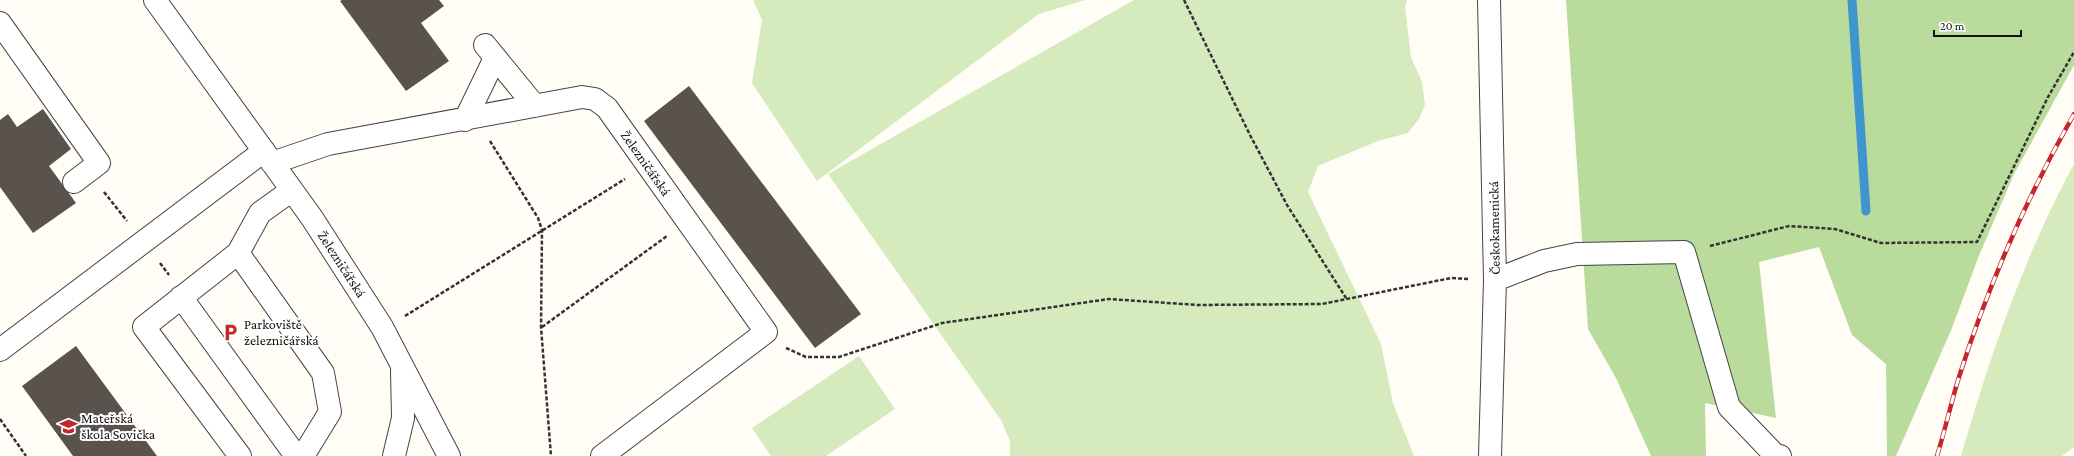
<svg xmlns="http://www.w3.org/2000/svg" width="2074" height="456" viewBox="0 0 2074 456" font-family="'Crimson Pro',serif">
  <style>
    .green { fill: #d5ebbd }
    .forest { fill: #b9dc9c }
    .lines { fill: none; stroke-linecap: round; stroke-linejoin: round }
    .stream { stroke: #3f96cf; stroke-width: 9 }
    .building { fill: #5a524d }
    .minor-casing { stroke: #444; stroke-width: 24 }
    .path { stroke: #333; stroke-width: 2.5; stroke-dasharray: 4 2; stroke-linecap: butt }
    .minor { stroke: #fff; stroke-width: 22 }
    .rail-casing { stroke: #c4262e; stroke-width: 4.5 }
    .rail { stroke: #fff; stroke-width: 3; stroke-dasharray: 9; stroke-linecap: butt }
    .labels { text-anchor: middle; stroke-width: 4; stroke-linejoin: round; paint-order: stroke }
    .street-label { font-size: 14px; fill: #111; stroke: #fff }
    .poi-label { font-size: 14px; fill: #111; stroke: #fff; text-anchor: start }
  </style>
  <rect width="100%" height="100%" fill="#fffdf5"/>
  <path class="green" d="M753,0H1085L1039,14L817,181L752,83L762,20Z
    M1134,0H1407L1405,7L1411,57L1422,82L1425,105L1419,119L1408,133L1378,141L1318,166L1308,192L1381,344L1393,403L1414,456H1010V441L1001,420L828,174Z
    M2074,164V447L2062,456H1961C1990,356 2024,256 2074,164Z
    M859,356L895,409L826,456H771L752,428Z"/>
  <path class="forest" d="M1566,0H2074V65L2014,174L1978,258L1952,328L1896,456H1887L1886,364L1852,335L1819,247L1759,262L1776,418L1705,403L1706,456H1651L1616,378L1588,329Z"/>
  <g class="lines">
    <path class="stream" d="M1852,0L1866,211"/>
  </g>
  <path class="building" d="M342,0H439L444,6L421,23L449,61L406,91L340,1Z
    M689,86L861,314L815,348L644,121Z
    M43,109L71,149L49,166L76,203L33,233L0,187V120L8,114L17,127Z
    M76,346L157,456H73L22,386Z"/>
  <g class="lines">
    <defs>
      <path id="minor" d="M155,0L312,218L382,327L449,456
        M1489,0L1495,280L1490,456
        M0,23L99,163L74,182
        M485,45L535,106
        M465,120L495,58
        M272,163L328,144L582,97L595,99L607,108L766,332L602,456
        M238,253L260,213L292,190
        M1495,280L1544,261L1577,254L1684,252L1729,407L1775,455L1780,456
        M181,297L296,456
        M0,350L264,151
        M240,456L144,327L238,253L323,373L330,412L303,456
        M394,456L403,418L402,370"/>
    </defs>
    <use href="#minor" class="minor-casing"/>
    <path class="path" d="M1184,0L1250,135L1287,205L1346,298
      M490,141L538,218L542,230L541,327L551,456
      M104,192L127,221
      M1710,246L1789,226L1835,229L1881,243L1977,242L2048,97L2074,52
      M160,263L169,275
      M405,316L625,179
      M542,327L667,236
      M786,348L806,357H839L942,323L1109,299L1198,305L1322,304L1451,278L1469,279
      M0,419L26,456"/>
    <use href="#minor" class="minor"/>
    <defs>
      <path id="rail" d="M1937,456C1945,430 1951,403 1959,377C1988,286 2027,197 2074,114"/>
    </defs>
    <use href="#rail" class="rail-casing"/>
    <use href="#rail" class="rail"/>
  </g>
  <defs>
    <symbol id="parking-bare" viewBox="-9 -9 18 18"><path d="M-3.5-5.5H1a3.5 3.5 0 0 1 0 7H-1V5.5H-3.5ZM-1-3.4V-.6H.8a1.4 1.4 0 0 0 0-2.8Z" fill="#c4262e" stroke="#fff" stroke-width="2.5" paint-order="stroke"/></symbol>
    <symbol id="school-bare" viewBox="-9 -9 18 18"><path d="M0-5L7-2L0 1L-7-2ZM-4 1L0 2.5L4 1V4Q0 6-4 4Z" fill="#c4262e" stroke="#fff" stroke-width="2.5" paint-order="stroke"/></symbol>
  </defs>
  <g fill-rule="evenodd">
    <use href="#parking-bare" x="218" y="320" width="25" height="25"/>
    <use href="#school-bare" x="56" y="414" width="25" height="25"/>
  </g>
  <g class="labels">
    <g class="street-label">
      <text transform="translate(646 163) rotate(55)" y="5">Železničářská</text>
      <text transform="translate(1494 228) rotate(-91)" y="5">Českokamenická</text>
      <text transform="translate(342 264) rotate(57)" y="5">Železničářská</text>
    </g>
    <g class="poi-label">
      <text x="244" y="329">Parkoviště<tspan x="244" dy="16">železničářská</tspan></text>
      <text x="81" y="423">Mateřská<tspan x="81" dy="16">škola Sovička</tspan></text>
    </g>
  </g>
  <path d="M1934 30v6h87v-6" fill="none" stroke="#111111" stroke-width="2"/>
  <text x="1940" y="30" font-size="12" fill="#111111" stroke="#ffffff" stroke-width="3" paint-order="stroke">20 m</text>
</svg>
